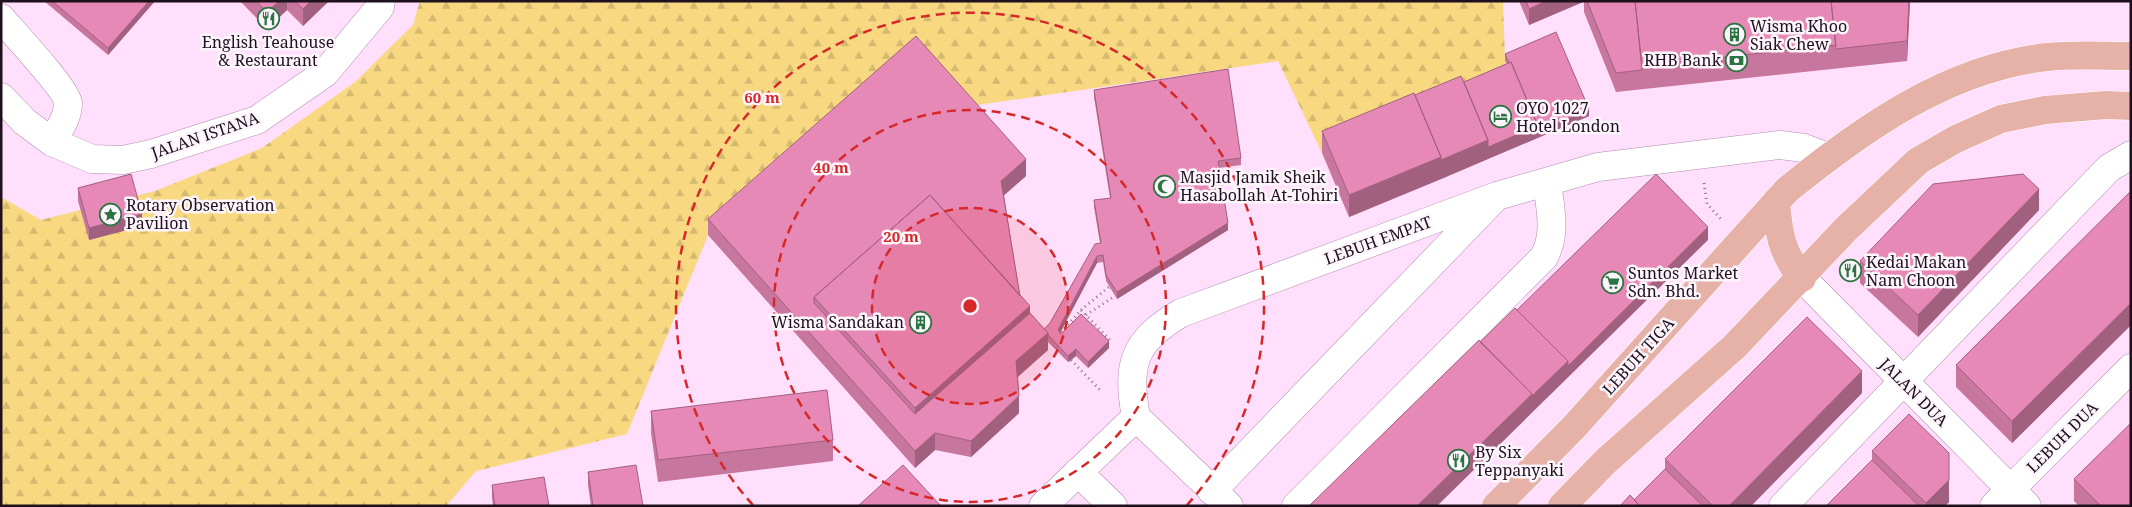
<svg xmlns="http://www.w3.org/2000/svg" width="2132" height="507" viewBox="0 0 2132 507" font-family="'Noto Serif',serif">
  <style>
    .forest { fill: url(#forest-firs) }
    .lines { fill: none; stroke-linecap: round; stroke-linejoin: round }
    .minor-casing { stroke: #b28dad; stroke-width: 29 }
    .major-casing { stroke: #fff; stroke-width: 29 }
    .path { stroke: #8c7589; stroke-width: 3; stroke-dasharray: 1 4; stroke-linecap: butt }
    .minor { stroke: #fff; stroke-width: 28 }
    .major { stroke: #e6b1a7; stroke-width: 28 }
    .wall { fill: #c7769d }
    .shaded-wall { fill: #a2607f }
    .building { fill: #e789b6; stroke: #a2607f }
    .ring { fill: none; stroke: #d62828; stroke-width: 2.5; stroke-dasharray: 9 6 }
    .labels { text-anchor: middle; stroke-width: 5; stroke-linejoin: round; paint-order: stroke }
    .poi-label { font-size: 16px; fill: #1e111d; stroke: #fdf5fc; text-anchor: start }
    .street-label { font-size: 16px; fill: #1e111d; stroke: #fdf5fc }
    .centre { fill: #d62828; stroke: #fdf5fc; stroke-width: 2.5 }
    .ring-label { font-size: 15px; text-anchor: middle; font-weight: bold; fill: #d62828; stroke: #fdf5fc; stroke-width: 5; stroke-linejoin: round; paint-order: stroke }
  </style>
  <defs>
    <pattern id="forest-firs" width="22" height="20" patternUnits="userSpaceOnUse" patternTransform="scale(1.25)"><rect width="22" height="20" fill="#f8d981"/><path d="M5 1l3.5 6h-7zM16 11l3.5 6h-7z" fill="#d4b96f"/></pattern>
  </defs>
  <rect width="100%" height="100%" fill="#ffdffb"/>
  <path class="forest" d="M420,1H1503L1505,61L1511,75L1322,153L1278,61L964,107L708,235L627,434L476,471L446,506H1V197L41,220L155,191L262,148L355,82L413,25Z"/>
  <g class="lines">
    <defs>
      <path id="minor" d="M1,18C13,32 67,90 68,103C68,118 59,129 52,142
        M1,97L25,122L52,142L92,159L123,160L151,154L257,120L325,73L380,7L381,1
        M1802,278L2027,506
        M1136,417C1126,363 1134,341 1181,313L1497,196L1598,167L1780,145L1804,148L1828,157
        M1136,417L1229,506
        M1078,472L1113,506
        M1212,491L1492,201
        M1043,506L1136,417
        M1296,506L1544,257C1557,233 1550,208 1547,182
        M1783,506L2109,168L2131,155
        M1994,506L2131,368"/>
      <path id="major" d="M1776,202C1779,234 1781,252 1802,278
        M1496,506L1574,427L1787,190C1862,129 1948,68 2047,57C2075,54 2103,56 2131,56
        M1562,506L1606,461L1735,346L1846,229L1918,161L1956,139L2001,119L2045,110L2106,105L2131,106"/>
    </defs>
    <use href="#minor" class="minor-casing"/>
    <use href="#major" class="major-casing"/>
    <path class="path" d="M1704,183L1707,204L1721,219
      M1081,310L1109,287
      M1086,315L1115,296
      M1058,336L1081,310L1110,340
      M1071,360L1102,392"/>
    <use href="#minor" class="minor"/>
    <use href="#major" class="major"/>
  </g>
  <path class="wall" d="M44,1H155L108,55Z
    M240,1H329L303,26L287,10L267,29Z
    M1519,1H1583V2L1529,25Z
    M1584,1H1910L1907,61L1616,92L1584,12Z
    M1505,54L1589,116L1441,179L1349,217L1322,153V131L1464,82L1507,64L1505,61Z
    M1094,90L1241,158V165L1219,168L1228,230L1117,299L1106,281L1103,262L1097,263L1060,332L1061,334L1109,348L1088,368L1076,356L1068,362L1048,342V350L1018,377L1019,413L971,457L935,450L915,468L708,235V219L1026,176L1004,195L1020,296L1030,313L1044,329L1050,323L1100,243L1094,207V200L1110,198L1094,97Z
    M78,188L142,226L89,240L78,201Z
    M2131,191V325L2012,443L1956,387V365Z
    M2039,210L1918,337L1860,283V261Z
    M1862,393L1751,506H1620L1634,500L1665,469V459Z
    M651,411L833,440V461L658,482L651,433Z
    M1872,451L1949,502L1945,506H1826L1872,460Z
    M588,472L643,506H591L588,485Z
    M2074,479L2131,506H2079L2074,501Z
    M492,485L549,506H493L492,498Z"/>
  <path class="shaded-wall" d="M149,1H155L108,55V48Z
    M279,1H287V10L267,29V12Z
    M311,1H329L303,26V9Z
    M1546,1H1583V2L1529,25V9Z
    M1909,1H1910L1907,61V41Z
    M1589,109V116L1441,179L1349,217V195L1441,157L1488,140L1538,126Z
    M1026,159V176L1001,198V181Z
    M2039,189V210L1918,337V315Z
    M142,214V226L89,240V228Z
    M1228,223V230L1117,299V292Z
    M1708,227V240L1437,506H1417L1532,394L1568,361Z
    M1097,256V263L1058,337V330Z
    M2131,303V325L2012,443V421Z
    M1030,306V329L915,431V408Z
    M1048,333V350L1016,378V361Z
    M1109,341V348L1088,368V362Z
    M1076,349V356L1068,362V356Z
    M1862,371V393L1751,506H1729Z
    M1019,396V413L971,457V441Z
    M935,433V450L915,468V451Z
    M1949,453V502L1945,506H1926V503Z"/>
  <path class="building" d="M52,1H149L108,48Z
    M256,1H279L267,12Z
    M295,1H311L303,9Z
    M1526,1H1546L1529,9Z
    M1587,1H1635L1642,70L1616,73Z
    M1635,1H1831L1836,45L1642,66Z
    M1831,1H1909L1907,41L1836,49Z
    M1556,32L1589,109L1538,132V126L1511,62L1509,63L1505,54Z
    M916,36L1026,159L1001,181L1020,296L930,195L814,297V303L915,414L1030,313L1048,333L1016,361L1019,396L971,441L935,433L915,451L708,219Z
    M1511,62L1538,126L1488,147V140L1464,82Z
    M1228,69L1241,158L1218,161L1228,223L1117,292L1106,275L1103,255L1097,256L1058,330L1061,334L1081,314L1109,341L1088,362L1076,349L1068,356L1048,335V333L1044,329L1050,323L1095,244L1101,243L1094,200L1111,198L1094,90Z
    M1461,76L1488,140L1441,160V157L1415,95Z
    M1414,93L1441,157L1349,195L1322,131Z
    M131,174L142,214L89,228L78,188Z
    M1656,174L1708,227L1568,366V361L1517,310Z
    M2023,174L2039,189L1918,315L1860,261L1933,184Z
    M2131,191V303L2012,421L1956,365Z
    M930,195L1030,306L915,408L814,297Z
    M1515,308L1568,361L1532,396V394L1480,342Z
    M1807,317L1862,371L1729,506H1713L1665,459Z
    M1479,340L1532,394L1417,506H1309Z
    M827,390L833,440L658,460L651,411Z
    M1909,414L1949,453V480L1926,503L1872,451Z
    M2131,423V506H2101L2074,479Z
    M1872,460L1919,506H1826Z
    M636,465L643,506H593L588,472Z
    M903,465L941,506H858Z
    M1665,469L1703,506H1640L1634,500Z
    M544,477L549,506H495L492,485Z
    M1630,495L1640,506H1620Z"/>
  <circle cx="970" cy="306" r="98" fill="#d62828" fill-opacity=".12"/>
  <g class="ring">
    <circle cx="970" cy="306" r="98"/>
    <circle cx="970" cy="306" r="196"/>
    <path d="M753 505A294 294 0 1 1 1187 505"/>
  </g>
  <defs>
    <symbol id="restaurant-ring" viewBox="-11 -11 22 22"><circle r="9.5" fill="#fdf5fc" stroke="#2b7441" stroke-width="1.5"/><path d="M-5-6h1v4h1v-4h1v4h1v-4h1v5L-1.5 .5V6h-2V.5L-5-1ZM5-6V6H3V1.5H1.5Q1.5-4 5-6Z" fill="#2b7441"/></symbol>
    <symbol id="building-ring" viewBox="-11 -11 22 22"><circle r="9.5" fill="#fdf5fc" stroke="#2b7441" stroke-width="1.5"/><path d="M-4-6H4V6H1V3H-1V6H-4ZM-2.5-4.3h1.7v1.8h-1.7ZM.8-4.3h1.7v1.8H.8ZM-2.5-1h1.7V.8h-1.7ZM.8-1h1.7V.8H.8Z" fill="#2b7441"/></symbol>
    <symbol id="bank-ring" viewBox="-11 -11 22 22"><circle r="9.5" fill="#fdf5fc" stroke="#2b7441" stroke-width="1.5"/><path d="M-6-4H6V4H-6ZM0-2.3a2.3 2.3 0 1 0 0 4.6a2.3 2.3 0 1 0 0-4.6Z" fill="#2b7441"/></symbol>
    <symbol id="hotel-ring" viewBox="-11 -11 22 22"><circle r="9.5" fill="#fdf5fc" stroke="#2b7441" stroke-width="1.5"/><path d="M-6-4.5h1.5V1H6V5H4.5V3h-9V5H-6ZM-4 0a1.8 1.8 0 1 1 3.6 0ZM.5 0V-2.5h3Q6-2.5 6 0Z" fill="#2b7441"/></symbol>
    <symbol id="mosque-ring" viewBox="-11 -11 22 22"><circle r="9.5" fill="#fdf5fc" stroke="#2b7441" stroke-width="1.5"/><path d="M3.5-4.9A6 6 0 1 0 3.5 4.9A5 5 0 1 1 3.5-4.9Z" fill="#2b7441"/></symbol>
    <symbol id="sight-ring" viewBox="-11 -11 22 22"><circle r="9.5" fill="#fdf5fc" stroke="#2b7441" stroke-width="1.5"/><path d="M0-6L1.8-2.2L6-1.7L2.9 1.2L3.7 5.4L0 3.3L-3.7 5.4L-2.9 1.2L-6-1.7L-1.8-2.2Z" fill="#2b7441"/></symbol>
    <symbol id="supermarket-ring" viewBox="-11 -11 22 22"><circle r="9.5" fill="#fdf5fc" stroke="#2b7441" stroke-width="1.5"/><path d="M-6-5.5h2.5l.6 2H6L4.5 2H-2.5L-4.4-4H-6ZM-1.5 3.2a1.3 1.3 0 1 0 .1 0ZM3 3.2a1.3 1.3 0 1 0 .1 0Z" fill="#2b7441"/></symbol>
  </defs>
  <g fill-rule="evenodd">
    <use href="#restaurant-ring" x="256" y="6" width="25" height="25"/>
    <use href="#building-ring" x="1722" y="22" width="25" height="25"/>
    <use href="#bank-ring" x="1724" y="48" width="25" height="25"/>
    <use href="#hotel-ring" x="1488" y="104" width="25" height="25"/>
    <use href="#mosque-ring" x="1152" y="174" width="25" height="25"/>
    <use href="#sight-ring" x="98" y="202" width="25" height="25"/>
    <use href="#restaurant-ring" x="1838" y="258" width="25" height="25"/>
    <use href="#supermarket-ring" x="1600" y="270" width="25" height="25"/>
    <use href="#building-ring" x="908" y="310" width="25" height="25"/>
    <use href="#restaurant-ring" x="1446" y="448" width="25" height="25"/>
  </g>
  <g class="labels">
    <g class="poi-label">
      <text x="1750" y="32">Wisma Khoo<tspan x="1750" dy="18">Siak Chew</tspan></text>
      <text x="268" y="48" text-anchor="middle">English Teahouse<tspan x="268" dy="18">&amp; Restaurant</tspan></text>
      <text x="1721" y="66" text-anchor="end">RHB Bank</text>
      <text x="1516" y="114">OYO 1027<tspan x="1516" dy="18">Hotel London</tspan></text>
      <text x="1180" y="183">Masjid Jamik Sheik<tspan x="1180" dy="18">Hasabollah At-Tohiri</tspan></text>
      <text x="126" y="211">Rotary Observation<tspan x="126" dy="18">Pavilion</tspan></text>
      <text x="1866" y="268">Kedai Makan<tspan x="1866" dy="18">Nam Choon</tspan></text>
      <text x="1628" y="279">Suntos Market<tspan x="1628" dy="18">Sdn. Bhd.</tspan></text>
      <text x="904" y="328" text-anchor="end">Wisma Sandakan</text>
      <text x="1475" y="458">By Six<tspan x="1475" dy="18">Teppanyaki</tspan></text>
    </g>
    <g class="street-label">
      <text transform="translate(205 135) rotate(-19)" y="6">JALAN ISTANA</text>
      <text transform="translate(1378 240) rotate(-20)" y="6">LEBUH EMPAT</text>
      <text transform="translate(1638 356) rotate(-48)" y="6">LEBUH TIGA</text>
      <text transform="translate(1914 392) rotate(45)" y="6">JALAN DUA</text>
      <text transform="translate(2062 437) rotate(-45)" y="6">LEBUH DUA</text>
    </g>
  </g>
  <circle cx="970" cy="306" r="8" class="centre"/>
  <g class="ring-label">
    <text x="762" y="103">60 m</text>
    <text x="831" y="173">40 m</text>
    <text x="901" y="242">20 m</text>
  </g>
  <rect width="2132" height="507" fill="none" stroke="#1e111d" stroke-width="5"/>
</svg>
